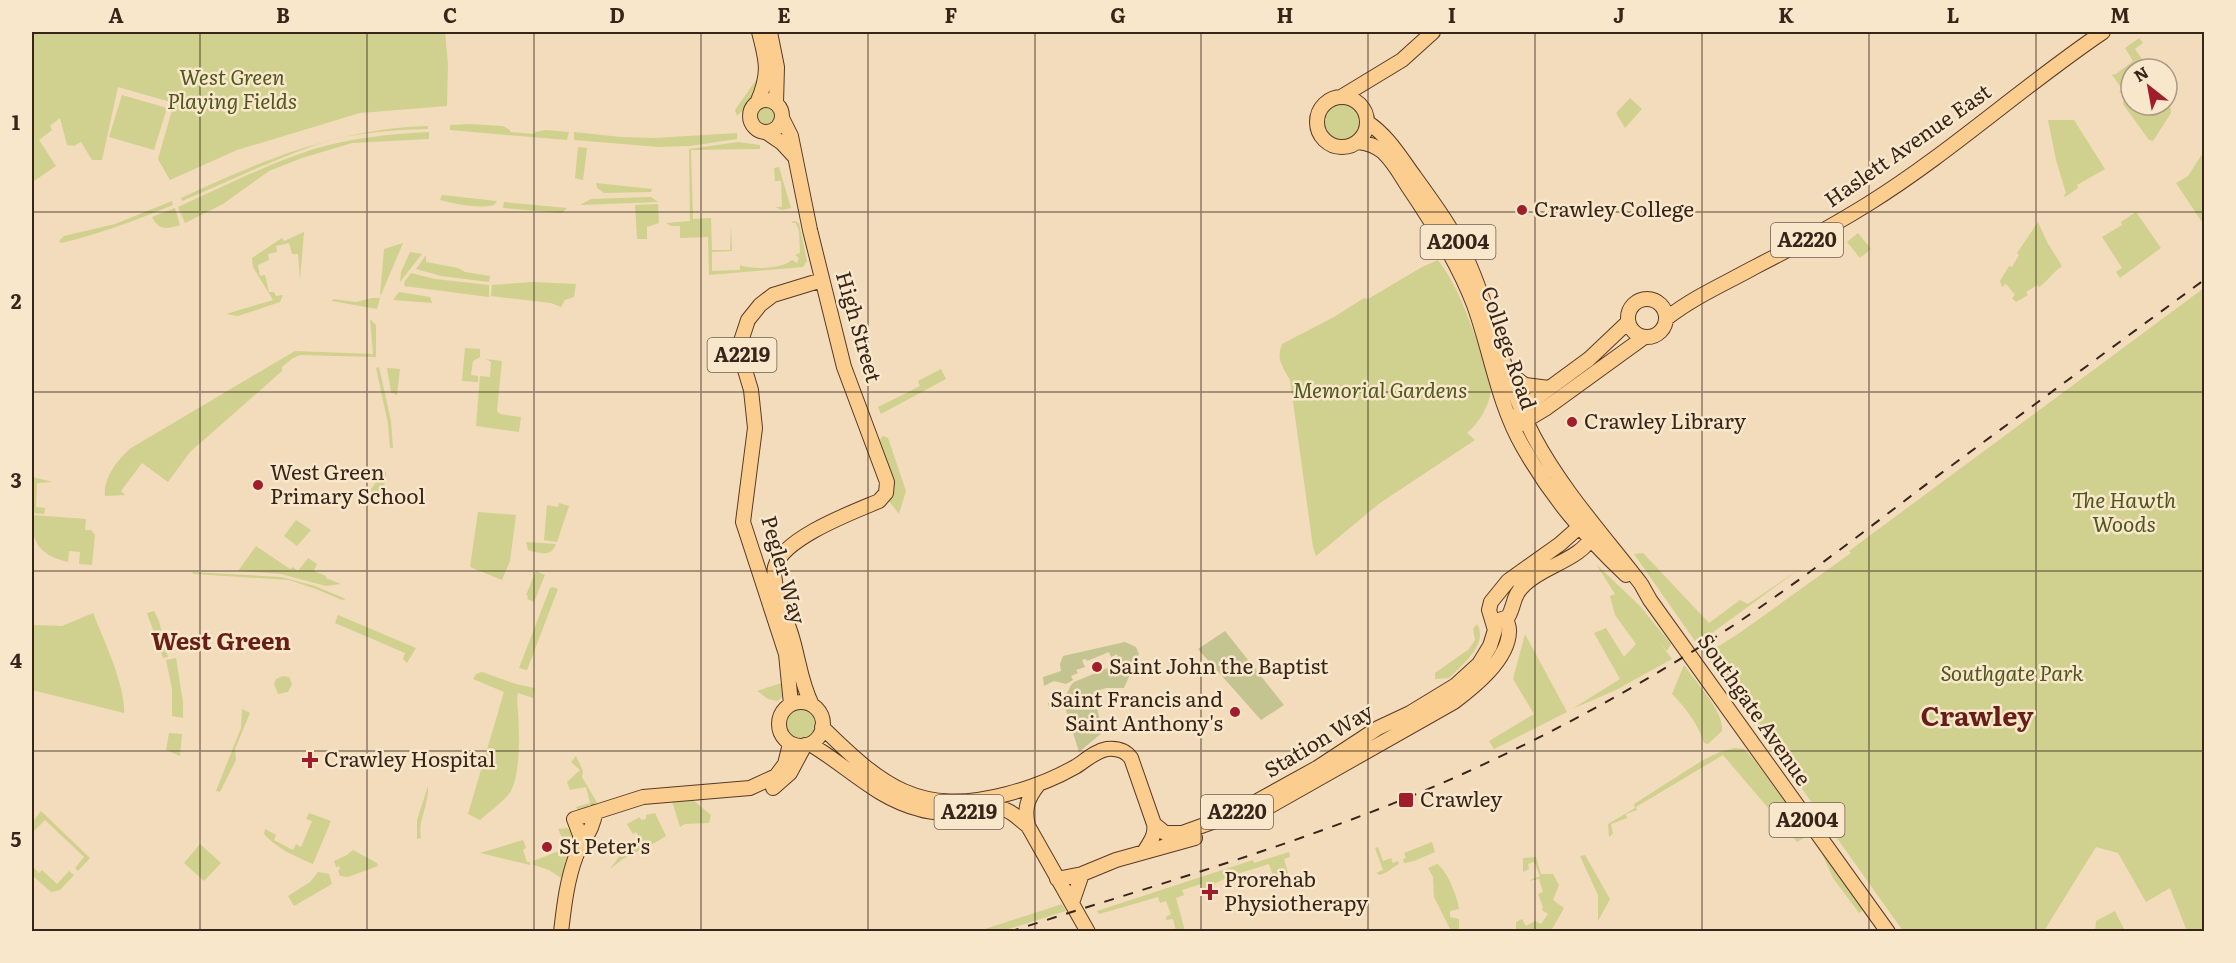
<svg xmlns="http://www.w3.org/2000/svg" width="2236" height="963" viewBox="0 0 2236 963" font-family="Literata,serif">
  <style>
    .green { fill: #d0d18e }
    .cemetery { fill: #c3c48f }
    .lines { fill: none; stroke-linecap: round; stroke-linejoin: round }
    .primary-casing { stroke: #583a28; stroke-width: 16 }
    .primary { stroke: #fbcd8e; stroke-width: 14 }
    .rail { stroke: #38251a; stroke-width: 2; stroke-dasharray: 10 10; stroke-linecap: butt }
    .grid { fill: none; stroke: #38251a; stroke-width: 1.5; stroke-opacity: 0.55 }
    .poi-dot { fill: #a01d2c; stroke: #f9e7cb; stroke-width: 2 }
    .labels { text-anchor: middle; stroke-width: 5; stroke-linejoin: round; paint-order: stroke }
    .shield { fill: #f9e7cb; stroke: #725f4f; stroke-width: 1.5 }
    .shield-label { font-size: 20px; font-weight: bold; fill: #38251a }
    .park-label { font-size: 21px; font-style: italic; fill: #4f571e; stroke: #f9e7cb }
    .street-label { font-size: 21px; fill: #38251a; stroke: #f9e7cb }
    .poi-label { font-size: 21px; fill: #38251a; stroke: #f9e7cb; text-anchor: start }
    .quarter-label { font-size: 24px; font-weight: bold; fill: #691e15; stroke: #f9e7cb }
    .district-label { font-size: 27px; font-weight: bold; fill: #691e15; stroke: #f9e7cb }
    .neatline { fill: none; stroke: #38251a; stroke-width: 2 }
    .grid-label { font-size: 20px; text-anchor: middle; font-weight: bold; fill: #38251a }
  </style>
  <rect width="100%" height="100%" fill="#f2dcbb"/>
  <path class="green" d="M32,32H445L448,64L447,106L360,113L237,150L170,180L158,159L174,103L118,87L102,160H92L81,142L74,146L67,145L60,118L50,126L52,130L39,140L56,166L34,181V221H32Z
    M2139,38L2143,43L2135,49L2149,69H2131V93H2119L2122,89L2112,75L2116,74L2133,61L2125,48Z
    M763,70C758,88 751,104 737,116L735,110Z
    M122,95L167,108L154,150L109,137Z
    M1630,98L1642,109L1625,128L1616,113Z
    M2123,101H2131V105H2167V101H2170L2171,113L2153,141L2149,140L2123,104Z
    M754 115a12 12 0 1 1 24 0a12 12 0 1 1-24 0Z
    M1325 122a18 18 0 1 1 36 0a18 18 0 1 1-36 0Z
    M2048,120H2074L2105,169L2077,185L2078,188L2065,197L2064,195L2066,193L2056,160Z
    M470,124L503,126L510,130V132L535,134V132L546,130L569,132L567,140L450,130V125Z
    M428,126V129C389,130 347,133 310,147C266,163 225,183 182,201L181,198C260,161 340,128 428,126Z
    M429,132V139L352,143L302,158L269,171L223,204L185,223L178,207C223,187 267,164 314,149C351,138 390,134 429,132Z
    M574,132L621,137L655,138L737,133V139L690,146L659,147L574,140Z
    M738,142L760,145V149L691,150L693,219L711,218L712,250H730L731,225L732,251L712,252V271L740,270V265C752,270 782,269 792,260L797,263L799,258L795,255L800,253L799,231L796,223H791L794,221L799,223L807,261L803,267L709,275L708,237L680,238V226H671L666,223L690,221L689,149Z
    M578,147L587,148L583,180L575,178Z
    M2204,151V220L2202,222L2176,183L2188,176Z
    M779,167L791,208L782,210L775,207H782L781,181H775L774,168Z
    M596,183L652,189L651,192L604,193L597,188Z
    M442,195L497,201L494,205C478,209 455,204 440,200Z
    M651,197L658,202L580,205L591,199Z
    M172,201L173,205C137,220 99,234 61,243L59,241L64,236L115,224Z
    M504,202L567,208L562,213L503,208Z
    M658,204L659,223L647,227V239H637L635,205Z
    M175,208L180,225C167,229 159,231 152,217Z
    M2136,212L2161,248L2120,278L2116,272L2122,268L2102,237L2122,225L2121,222Z
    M2038,222L2047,242L2062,266C2053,272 2048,281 2039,287L2037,285L2026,292L2028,295L2016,302L2012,298L2015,295L2006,284L2002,287L2000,281L2009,266L2012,267L2019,255L2017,253Z
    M304,232L300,280L298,254H292L289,243L276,246L277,252L268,254L269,260L258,265L260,276L265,275L269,292H274L276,296L283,295L280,302L238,316L226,314L273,300L253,267L252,258L282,238L284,241Z
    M1858,233L1871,249L1860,258L1847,242Z
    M403,243L381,295H380L384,249Z
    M410,252L422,254L400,282L401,272Z
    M426,255V262L458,268L465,272L490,276L489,282L441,276L416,269Z
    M1438,260C1459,288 1468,317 1480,349C1484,361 1492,376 1491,389C1490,405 1479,423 1467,433L1475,440L1380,503L1316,556L1313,547L1290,380C1282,365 1276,360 1282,344L1334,317L1364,298L1368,299L1422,267Z
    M411,273L435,279L489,285V297L404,286L405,281Z
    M532,282L576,284L574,297L565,300L561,307L551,303L491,296L492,285Z
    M2204,288V931H2187L2170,888L2146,902L2118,853L2096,847L2044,931H1903L1706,654L1738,634L1851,553L1849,551Z
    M399,292L430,297L432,303L393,300Z
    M372,298H380L377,309L332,301L333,299L356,302Z
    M370,319L376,325V357L300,355L293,358L282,367V371L190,452L168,482L142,463L121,491L125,495L105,496C103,478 118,459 131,448L295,351L373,354Z
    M465,348L480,349V357L473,361L471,375L478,376V382L462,381Z
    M486,359L502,361L497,411L500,414L521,417L519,432L476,426L480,376L490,377L491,362Z
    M379,367L391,421L393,448H390L388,424L376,368Z
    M387,368L400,369L397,395L391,392Z
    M941,369L946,379L881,414L878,407L920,386L918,381Z
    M883,436L888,438L906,491L899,514L889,501L893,491L878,442Z
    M378,466L386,472L383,496L370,491L380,476L376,472Z
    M32,477L53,482L37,483L36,507L45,508L44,514L32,513Z
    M559,503L569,506L557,542L544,540L547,505L558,507Z
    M478,512L516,515L510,561L502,580L470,567Z
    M32,515L86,519L85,530H91L95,535L92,565L79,564L80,552L69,551L68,562C40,555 31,543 32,515Z
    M296,520L311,530L297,546L284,536Z
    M526,542L556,544C551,558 540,553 528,550Z
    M256,546L290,569L293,567L298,571L308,558L317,564L314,571L326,576V578L341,584L326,586L281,574L238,571Z
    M1643,553L1709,623L1740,600L1748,604L1798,570L1697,644L1634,554Z
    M1596,564L1640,606L1671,644L1667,651L1660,643L1672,659L1616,690L1572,709L1620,679L1594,633L1606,628L1624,657L1636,644L1615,615L1610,596L1615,594Z
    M536,571L545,575L534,602L527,599L528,596L526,595Z
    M191,572L281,577L315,586L346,599L342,600L316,589L289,580L194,574Z
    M553,587L558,589L527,670L519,668L550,588Z
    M154,611L159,621L168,657L163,658L147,613Z
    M93,613C103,638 126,687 124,713L32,690V625L62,626Z
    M338,615L416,648L407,663L403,659L405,653L335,623Z
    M1477,624C1489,644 1462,665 1449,678L1435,679V673L1469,649L1475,640L1473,629Z
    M1525,634L1567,712L1494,749L1489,741L1534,714L1513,679Z
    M176,658L183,702V718L172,716V689L166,660Z
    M1684,665C1695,681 1725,713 1722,731L1708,744L1704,743C1698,724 1686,708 1672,694Z
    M482,672L516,684L534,688L533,698L518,693L517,698C519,723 522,769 511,791C506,800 488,813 480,820L468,814L504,692L473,679L476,674Z
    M283,676L289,677L292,684L288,692L278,694L274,684L276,679Z
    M784,682V696L777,701L768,699L757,691Z
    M785 724a15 15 0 1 1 30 0a15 15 0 1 1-30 0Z
    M242,709L250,713L235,749L236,760L220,792L216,791L241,728Z
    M169,733L182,734L180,756L166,750Z
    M1735,748L1744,749L1752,757L1809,835L1797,842L1723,755L1636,807L1637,810L1626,814L1627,818L1611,824L1613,834L1609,837L1608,824L1635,808L1634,804L1703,760L1720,752Z
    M576,756L583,771L582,777L599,806L579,812L576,807L590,803L586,787L570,790L567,782L580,770L571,762Z
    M428,786C429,806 417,822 421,838L417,839V820Z
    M675,799L694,801L711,815L709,823L685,824L680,827L672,801Z
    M41,811L90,858L78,871L75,868L84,857L45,820L34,831L32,829V823Z
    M309,813L331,821L313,864C296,857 276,848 264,834L265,829L276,835L274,840L293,850L296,844L301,847L312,821L306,819Z
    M655,813L666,836L646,848L636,832L633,834L627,824L640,817L641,820L646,819V815Z
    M567,828L576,835L573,848L569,847L568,850L572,852L568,861H564L567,865L561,878L549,870L534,865L533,861L567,848L558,829Z
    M1815,838L1867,908L1859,913L1833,878Z
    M638,839L644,848L623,859L610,869L623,851Z
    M523,840L526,848L523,850L527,862H530V865L480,853Z
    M1432,842L1435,852L1414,861L1404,863L1403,859L1406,858L1404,853Z
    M200,844L221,863L204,881L184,863Z
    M1378,847L1383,861L1391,858L1393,863L1398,861L1399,864C1392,867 1388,873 1380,875L1376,873L1383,870L1375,848Z
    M353,850L377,863L378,866L348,877L340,876L338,871L340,869L339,866L336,867L334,861L347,855Z
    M1289,852L1290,857L1284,859L1289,876L1274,879L1269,864L1231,876L1203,889L1201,884L1182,890L1184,895L1176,898L1185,931H1176L1173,919L1166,920V917L1171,914L1166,901L1160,903L1158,897L1099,914L1097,911L1253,860L1254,863Z
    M1585,855L1610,899L1598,921V895L1580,856Z
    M1536,857L1541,874H1553L1559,885L1553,900L1564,908L1551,931H1520L1516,929V922L1522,919L1526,926L1535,921L1541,924L1548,914L1542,910L1543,907L1538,894L1543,892L1539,879L1528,881L1540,876L1534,862L1528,864L1529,869L1523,872V858Z
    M1437,864C1446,868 1458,898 1459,909L1450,911V917L1459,919V931H1451L1434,897L1433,877L1428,868Z
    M32,866L39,873L42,870L57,884L69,871L74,875L60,890L51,892L32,875Z
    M318,872L329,874L332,884L294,906L288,896L310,882Z
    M1062,904L1066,911L1002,931H979Z
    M2115,911L2125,931H2095L2096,921Z"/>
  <path class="cemetery" d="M1225,631L1284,705L1261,720L1198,649Z
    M1125,642L1136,647L1139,654L1124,688H1106L1093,692L1103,732L1079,752L1066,710L1063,707H1049L1048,703C1054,701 1063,700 1066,694C1070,690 1069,686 1074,682L1120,663L1117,654L1111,657L1109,652L1087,661L1086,659L1082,660L1085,667L1076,670L1078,673L1071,676L1073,680L1066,684L1054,681L1044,686L1043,677L1061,671L1060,664L1063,656Z"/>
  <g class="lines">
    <defs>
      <path id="primary" d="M770,32L777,67L776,103
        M1317 122a25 25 0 1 1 50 0a25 25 0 1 1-50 0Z
        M1341,97L1402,60L1433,32
        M750 116a16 16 0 1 1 32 0a16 16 0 1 1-32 0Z
        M757,103C770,74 767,62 759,32
        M782,118L791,136L810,230L844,367L887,482L886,493L879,501C853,512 783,538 775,567C771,584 786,618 791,634C799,659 800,681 812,705
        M1367,122C1387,135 1399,155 1412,173C1433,202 1456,233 1470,266C1494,322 1506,383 1534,437C1562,490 1605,537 1641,584L1650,600L1888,932
        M766,132L782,143L794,156
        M1358,142C1367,143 1376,146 1383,152C1393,161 1400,174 1407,185C1432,222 1458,263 1474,305C1491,352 1498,404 1523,447C1552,498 1584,535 1626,575
        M1628 318a19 19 0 1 1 38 0a19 19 0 1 1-38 0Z
        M1667,318C1694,297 1724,284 1753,268C1792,248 1831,227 1868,204C1950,153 2023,86 2103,32
        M1507,372L1525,385L1549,388
        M1518,417L1521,409L1589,359L1628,322
        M1520,424L1545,409L1643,338
        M1499,620L1508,617C1515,605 1512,596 1525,584C1545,565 1581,560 1594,534
        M779 724a22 22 0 1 1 44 0a22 22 0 1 1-44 0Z
        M791,704L786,654L743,522L755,428L751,390L742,360L741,341L748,320L760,305L773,295L822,280
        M822,727C882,786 919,817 1007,794C1030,788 1054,779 1075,767C1085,761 1095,751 1107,749C1117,748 1125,750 1131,758L1154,824C1156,835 1150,842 1144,852
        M810,744C847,766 876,798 919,809C935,814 953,813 970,812C981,811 994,806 1006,810C1014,813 1021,821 1028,826
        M1038,785C1027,799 1024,809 1028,826L1088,932
        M773,788L790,773L805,745
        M1241,820L1265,809L1454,702C1474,687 1508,660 1509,632C1510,628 1507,622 1506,618
        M1154,824L1165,833H1182L1232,815L1317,768L1378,728L1410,713L1456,685L1479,664L1490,646L1495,630L1489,610L1491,602L1508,581L1560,544L1578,528
        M580,847V835L574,819L643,797L750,788L776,776L785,764L790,744
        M1057,879L1082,874L1116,860L1195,838
        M1072,903L1082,874
        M561,932C564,906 567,880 576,856C582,841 594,829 595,812"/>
    </defs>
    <use href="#primary" class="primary-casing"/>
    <use href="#primary" class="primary"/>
    <path class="rail" d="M1009,932C1173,879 1341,833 1497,758C1581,718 1665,671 1743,619C1808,575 1870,527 1932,480C2023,413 2114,346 2204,280"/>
  </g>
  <path class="grid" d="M200,32V932M367,32V932M534,32V932M701,32V932M868,32V932M1035,32V932M1201,32V932M1368,32V932M1535,32V932M1702,32V932M1869,32V932M2036,32V932M32,212H2204M32,392H2204M32,571H2204M32,751H2204"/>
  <g class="poi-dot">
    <circle cx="1522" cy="210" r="6"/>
    <circle cx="1572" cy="422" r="6"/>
    <circle cx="258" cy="485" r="6"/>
    <circle cx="1097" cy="667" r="6"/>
    <circle cx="1235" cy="712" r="6"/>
    <path d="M307 751h6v6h6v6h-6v6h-6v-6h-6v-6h6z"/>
    <rect x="1398" y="792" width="16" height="16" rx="3"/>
    <circle cx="547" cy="847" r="6"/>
    <path d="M1207 883h6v6h6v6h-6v6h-6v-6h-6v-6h6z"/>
  </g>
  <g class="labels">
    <g class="shield">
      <rect x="1771" y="223" width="72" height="34" rx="4.5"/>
      <rect x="1420.5" y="225" width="75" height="34" rx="4.5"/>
      <rect x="707.5" y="338" width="69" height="34" rx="4.5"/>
      <rect x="934.5" y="795" width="69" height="34" rx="4.5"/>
      <rect x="1201" y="795" width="72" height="34" rx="4.5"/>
      <rect x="1769.5" y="803" width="75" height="34" rx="4.5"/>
    </g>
    <g class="shield-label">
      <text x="1807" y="247">A2220</text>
      <text x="1458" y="249">A2004</text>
      <text x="742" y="362">A2219</text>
      <text x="969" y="819">A2219</text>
      <text x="1237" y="819">A2220</text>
      <text x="1807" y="827">A2004</text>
    </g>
    <g class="park-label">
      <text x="232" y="85">West Green<tspan x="232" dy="24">Playing Fields</tspan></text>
      <text x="1380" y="398">Memorial Gardens</text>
      <text x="2124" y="508">The Hawth<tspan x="2124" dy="24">Woods</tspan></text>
      <text x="2012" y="681">Southgate Park</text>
    </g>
    <g class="street-label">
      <text transform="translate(1908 146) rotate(-35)" y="7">Haslett Avenue East</text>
      <text transform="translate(858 327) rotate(74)" y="7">High Street</text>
      <text transform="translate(1508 348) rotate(71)" y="7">College Road</text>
      <text transform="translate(783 570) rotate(74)" y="7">Pegler Way</text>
      <text transform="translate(1754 710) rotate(55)" y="7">Southgate Avenue</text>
      <text transform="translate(1319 741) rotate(-31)" y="7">Station Way</text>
    </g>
    <g class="poi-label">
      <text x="1534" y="217">Crawley College</text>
      <text x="1584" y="429">Crawley Library</text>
      <text x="270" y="480">West Green<tspan x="270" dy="24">Primary School</tspan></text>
      <text x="1109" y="674">Saint John the Baptist</text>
      <text x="1223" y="707" text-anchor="end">Saint Francis and<tspan x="1223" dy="24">Saint Anthony's</tspan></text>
      <text x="324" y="767">Crawley Hospital</text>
      <text x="1420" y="807">Crawley</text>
      <text x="559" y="854">St Peter's</text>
      <text x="1224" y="887">Prorehab<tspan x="1224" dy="24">Physiotherapy</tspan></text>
    </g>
    <g class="quarter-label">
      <text x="221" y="650">West Green</text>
    </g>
    <g class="district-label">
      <text x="1977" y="726">Crawley</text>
    </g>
  </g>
  <rect width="2236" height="963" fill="none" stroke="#f9e7cb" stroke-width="66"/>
  <g transform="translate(2149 87) rotate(329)"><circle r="28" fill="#f9e7cb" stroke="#ac9984" stroke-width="1.5"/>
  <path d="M0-4.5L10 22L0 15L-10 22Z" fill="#a01d2c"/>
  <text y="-9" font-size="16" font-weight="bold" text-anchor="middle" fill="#38251a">N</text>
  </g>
  <rect x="33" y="33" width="2170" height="897" class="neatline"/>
  <g class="grid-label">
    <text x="116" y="23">A</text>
    <text x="283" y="23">B</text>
    <text x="450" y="23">C</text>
    <text x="617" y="23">D</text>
    <text x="784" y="23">E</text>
    <text x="951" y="23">F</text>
    <text x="1118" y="23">G</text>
    <text x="1285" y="23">H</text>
    <text x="1452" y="23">I</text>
    <text x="1619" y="23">J</text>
    <text x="1786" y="23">K</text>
    <text x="1953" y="23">L</text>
    <text x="2120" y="23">M</text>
    <text x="16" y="130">1</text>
    <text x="16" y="309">2</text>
    <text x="16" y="488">3</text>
    <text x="16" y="668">4</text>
    <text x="16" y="847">5</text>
  </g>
</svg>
